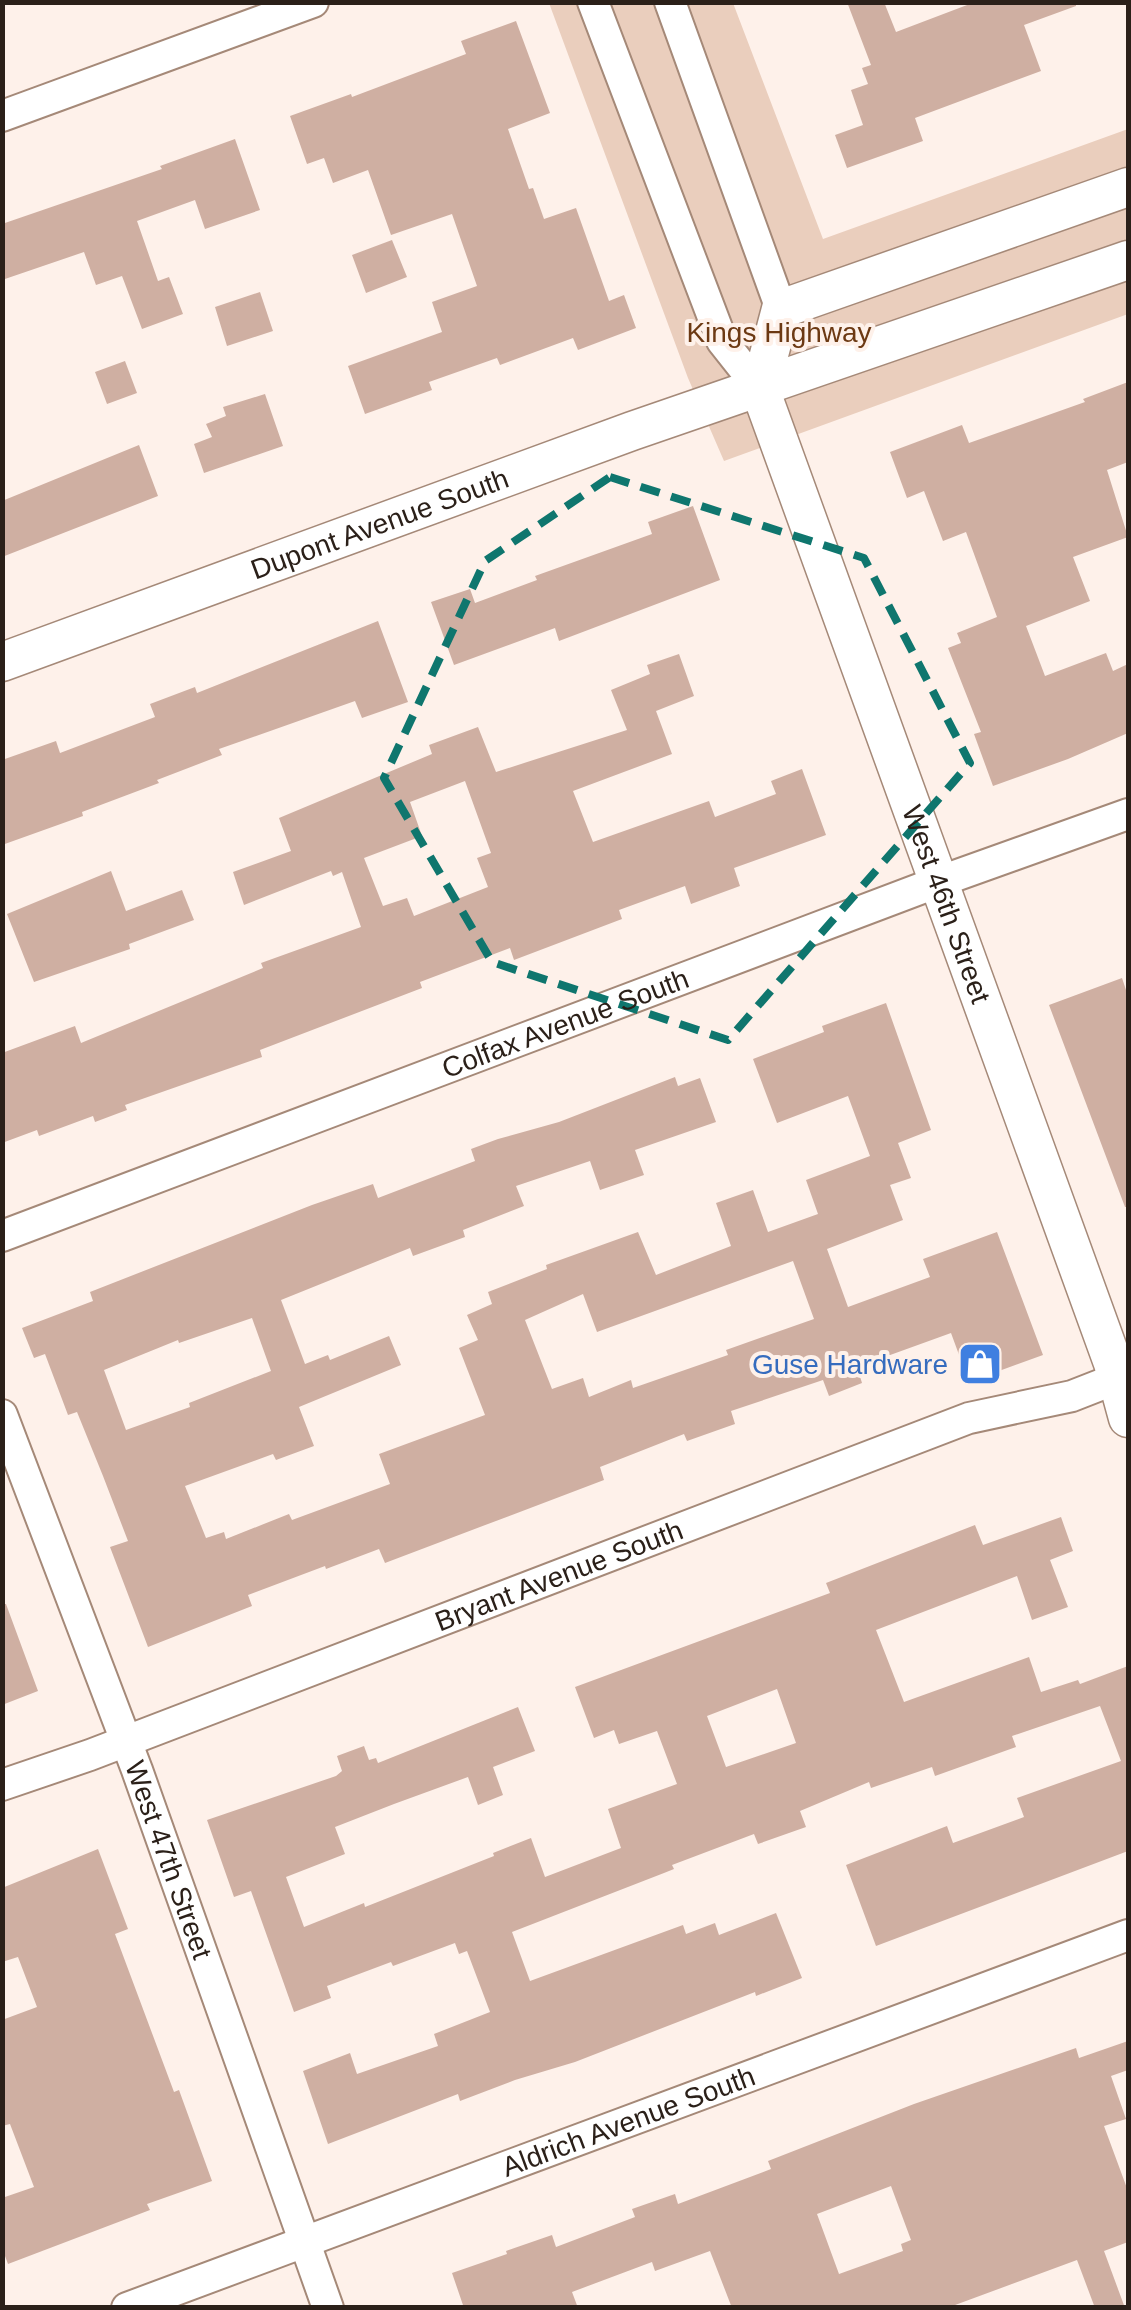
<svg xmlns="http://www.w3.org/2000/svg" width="1131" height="2310" viewBox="0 0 1131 2310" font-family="Arial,sans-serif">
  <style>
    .green { fill: #eacebd }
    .building { fill: #cfafa2; fill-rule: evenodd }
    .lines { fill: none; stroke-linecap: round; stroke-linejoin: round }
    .minor-casing { stroke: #a58978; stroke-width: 34 }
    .tertiary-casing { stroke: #a58978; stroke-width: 41 }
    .minor { stroke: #fff; stroke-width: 30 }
    .tertiary { stroke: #fff; stroke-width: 38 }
    .marked { fill: none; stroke: #0f766e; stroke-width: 8; stroke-dasharray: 20 12; stroke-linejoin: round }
    .labels { text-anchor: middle; stroke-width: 8; stroke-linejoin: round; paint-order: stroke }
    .park-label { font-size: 28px; fill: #6c3913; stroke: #fef1ea }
    .street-label { font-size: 28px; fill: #2b2019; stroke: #fef1ea }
    .shop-label { font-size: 28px; fill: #366cbe; stroke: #fef1ea; text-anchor: end }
  </style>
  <rect width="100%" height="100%" fill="#fef1ea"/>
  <path class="green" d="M549,3H733L823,239L1128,129V314L724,461L688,378Z"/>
  <path class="building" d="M847,2H884L896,32L975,2H1076V6L1024,25L1041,71L915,118L923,141L847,168L835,135L863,125L851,90L868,84L862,68L871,65Z
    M516,21L550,113L508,129L529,189L533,188L544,219L576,208L609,301L624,295L636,328L578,350L573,338L500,365L497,358L429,382L432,390L365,414L348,366L442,332L432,302L477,286L452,214L391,235L368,170L333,183L324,158L307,164L290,116L351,94L352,97L466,54L461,41Z
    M235,139L260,210L205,229L195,200L137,221L158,281L169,277L183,314L142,329L122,276L96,285L84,252L2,280V224L162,169L160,166Z
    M392,240L407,277L366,293L352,255Z
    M260,292L273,331L227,346L215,307Z
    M125,361L137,393L107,404L95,372Z
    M1128,382V462L1107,470L1128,537L1073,557L1090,601L1026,626L1045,676L1106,653L1113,671L1128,664V733L1068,759L993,786L974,734L981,732L948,648L961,643L957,633L997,617L966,532L943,541L924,491L907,498L890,452L962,425L969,443L1085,402L1083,399Z
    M265,394L283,446L204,473L194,444L212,437L206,424L226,416L223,407Z
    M139,445L158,496L2,557V501Z
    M693,506L720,580L559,641L555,628L454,665L431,602L470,589L475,603L537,580L535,576L652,534L648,522Z
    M378,621L408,702L362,718L355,701L219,749L222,755L157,780L159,783L82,812L83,816L2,845V760L56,741L60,753L155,717L150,704L195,687L197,693Z
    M679,654L694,696L656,711L672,754L573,791L593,842L709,801L715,817L776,794L771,781L802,769L826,835L734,868L740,886L691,904L685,886L619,910L622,919L514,960L510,948L420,982L422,988L260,1050L262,1057L125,1105L127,1110L95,1122L93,1116L39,1136L37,1130L2,1143V1053L75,1026L81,1043L263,968L261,963L361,927L342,872L333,876L331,871L244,905L233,872L291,851L279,818L432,754L429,745L478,727L496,772L627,730L611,690L650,674L647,665ZM465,781L491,853L477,858L488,887L414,916L407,898L383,906L364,858L422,836L410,802Z
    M111,871L126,911L182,890L194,920L129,944L130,949L34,982L7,914Z
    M1122,978L1128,996V1207H1125L1049,1005Z
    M886,1003L931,1130L898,1143L911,1178L890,1185L903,1220L827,1249L848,1307L930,1277L923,1259L997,1232L1043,1355L969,1382L951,1333L857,1367L862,1383L829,1396L823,1380L731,1411L735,1424L687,1441L684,1434L600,1467L604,1480L385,1563L379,1549L326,1569L325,1566L248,1595L252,1606L148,1647L110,1547L128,1541L103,1476L77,1412L68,1415L45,1354L34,1358L22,1328L93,1301L90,1292L312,1205L373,1184L378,1198L475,1161L471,1149L498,1139L559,1122L675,1077L678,1086L700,1078L716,1122L635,1150L644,1175L600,1190L590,1161L516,1186L524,1206L463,1230L465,1237L413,1256L410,1248L281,1300L305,1364L328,1355L330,1360L389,1336L401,1365L299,1407L314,1446L276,1460L273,1454L185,1486L206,1538L224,1532L226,1539L289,1514L292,1520L390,1484L379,1454L485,1415L459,1348L478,1340L467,1315L492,1304L488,1292L547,1269L546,1265L638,1232L656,1275L731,1246L716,1203L753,1190L768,1232L818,1214L806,1180L870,1156L848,1096L777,1123L753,1059L824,1032L822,1026ZM793,1261L814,1319L726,1350L728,1355L633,1388L631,1380L589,1397L583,1378L552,1389L525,1320L583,1294L597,1332ZM252,1318L271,1371L189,1403L190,1407L126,1430L104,1370L178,1340L179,1343Z
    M1061,1517L1073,1551L1050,1560L1068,1607L1032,1620L1017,1576L876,1630L904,1702L1029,1657L1041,1692L1078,1680L1080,1684L1128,1666V1851L876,1946L846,1865L947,1826L953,1843L1024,1817L1017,1798L1121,1761L1100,1706L1012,1736L1016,1747L935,1776L932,1767L871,1788L869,1782L800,1811L806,1827L758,1844L754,1834L672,1865L674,1869L664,1873L512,1932L530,1981L683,1925L686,1934L715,1923L719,1935L776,1913L802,1978L756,1996L755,1992L575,2062L515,2080L460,2101L458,2094L328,2144L303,2071L350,2053L357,2074L438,2046L434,2034L490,2012L467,1951L459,1954L455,1943L393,1966L391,1962L327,1986L331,1998L294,2012L251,1891L234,1897L207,1820L336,1776L342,1771L337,1756L364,1746L369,1760L376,1758L378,1763L518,1707L535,1751L493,1767L503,1795L478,1805L468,1777L394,1804L335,1827L345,1854L286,1877L304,1927L364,1903L365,1907L494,1856L493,1853L531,1838L545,1877L621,1848L608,1809L677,1784L657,1731L619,1744L614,1730L594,1738L575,1687L830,1593L826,1583L975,1525L983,1545ZM777,1689L796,1743L726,1767L707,1716Z
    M2,1604H6L38,1691L2,1705Z
    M98,1849L128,1929L115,1934L174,2092L179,2090L212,2181L147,2204L150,2210L8,2264L2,2248V2198L34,2187L10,2124L2,2126V2020L37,2007L18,1957L2,1962V1888Z
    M1128,2041V2070L1111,2076L1126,2119L1104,2126L1128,2191V2242L1104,2251L1125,2308H1095L1077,2260L947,2308H732L710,2251L655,2271L652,2262L572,2292L578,2308H464L452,2273L507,2254L506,2251L552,2235L556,2247L635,2217L632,2209L675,2194L678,2204L771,2169L768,2161L914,2104L1076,2048L1079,2058ZM891,2186L911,2240L901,2244L903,2251L839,2274L817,2214Z"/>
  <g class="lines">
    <defs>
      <g id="minor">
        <path d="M593,2L722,341L760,389"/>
        <path d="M670,2L781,309"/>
        <path d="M2,116L313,2"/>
        <path id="s1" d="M2,1236L938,882L1128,814"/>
        <path id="s2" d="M2,1415L137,1770L328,2308"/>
        <path id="s3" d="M2,1785L90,1755L969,1418L1072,1396L1118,1378"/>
        <path id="s4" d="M127,2308L1128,1935"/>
      </g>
      <g id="tertiary">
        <path id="s5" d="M760,389L1113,1363L1128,1418"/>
        <path d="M760,389L781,309L1128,187"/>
        <path id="s6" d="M2,662L632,431L1128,260"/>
      </g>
    </defs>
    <use href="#minor" class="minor-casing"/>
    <use href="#tertiary" class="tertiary-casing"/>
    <use href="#minor" class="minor"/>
    <use href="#tertiary" class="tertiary"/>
  </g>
  <path class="marked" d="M610,477L864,558L970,763L728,1040L492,962L384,778L485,561Z"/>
  <defs>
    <symbol id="shop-square" viewBox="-11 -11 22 22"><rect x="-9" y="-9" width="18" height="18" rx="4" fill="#3f7fe0" stroke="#fef1ea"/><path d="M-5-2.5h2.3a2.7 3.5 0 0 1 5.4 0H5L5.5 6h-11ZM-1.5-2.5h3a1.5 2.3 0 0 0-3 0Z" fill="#fff"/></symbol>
  </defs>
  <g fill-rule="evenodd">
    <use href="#shop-square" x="955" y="1339" width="50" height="50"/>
  </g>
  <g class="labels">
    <g class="park-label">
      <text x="779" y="342">Kings Highway</text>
    </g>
    <g class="street-label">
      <text dy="10" stroke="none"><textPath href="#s6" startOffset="402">Dupont Avenue South</textPath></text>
      <text dy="10" stroke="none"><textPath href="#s5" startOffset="548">West 46th Street</textPath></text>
      <text dy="10" stroke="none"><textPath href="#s1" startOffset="602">Colfax Avenue South</textPath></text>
      <text dy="10" stroke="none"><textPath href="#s3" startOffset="595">Bryant Avenue South</textPath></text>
      <text dy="10" stroke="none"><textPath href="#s2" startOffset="475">West 47th Street</textPath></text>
      <text dy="10" stroke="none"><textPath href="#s4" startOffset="535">Aldrich Avenue South</textPath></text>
    </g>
    <g class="shop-label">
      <text x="948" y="1374">Guse Hardware</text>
    </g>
  </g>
  <rect width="1131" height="2310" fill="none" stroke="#2b2019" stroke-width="10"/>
</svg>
